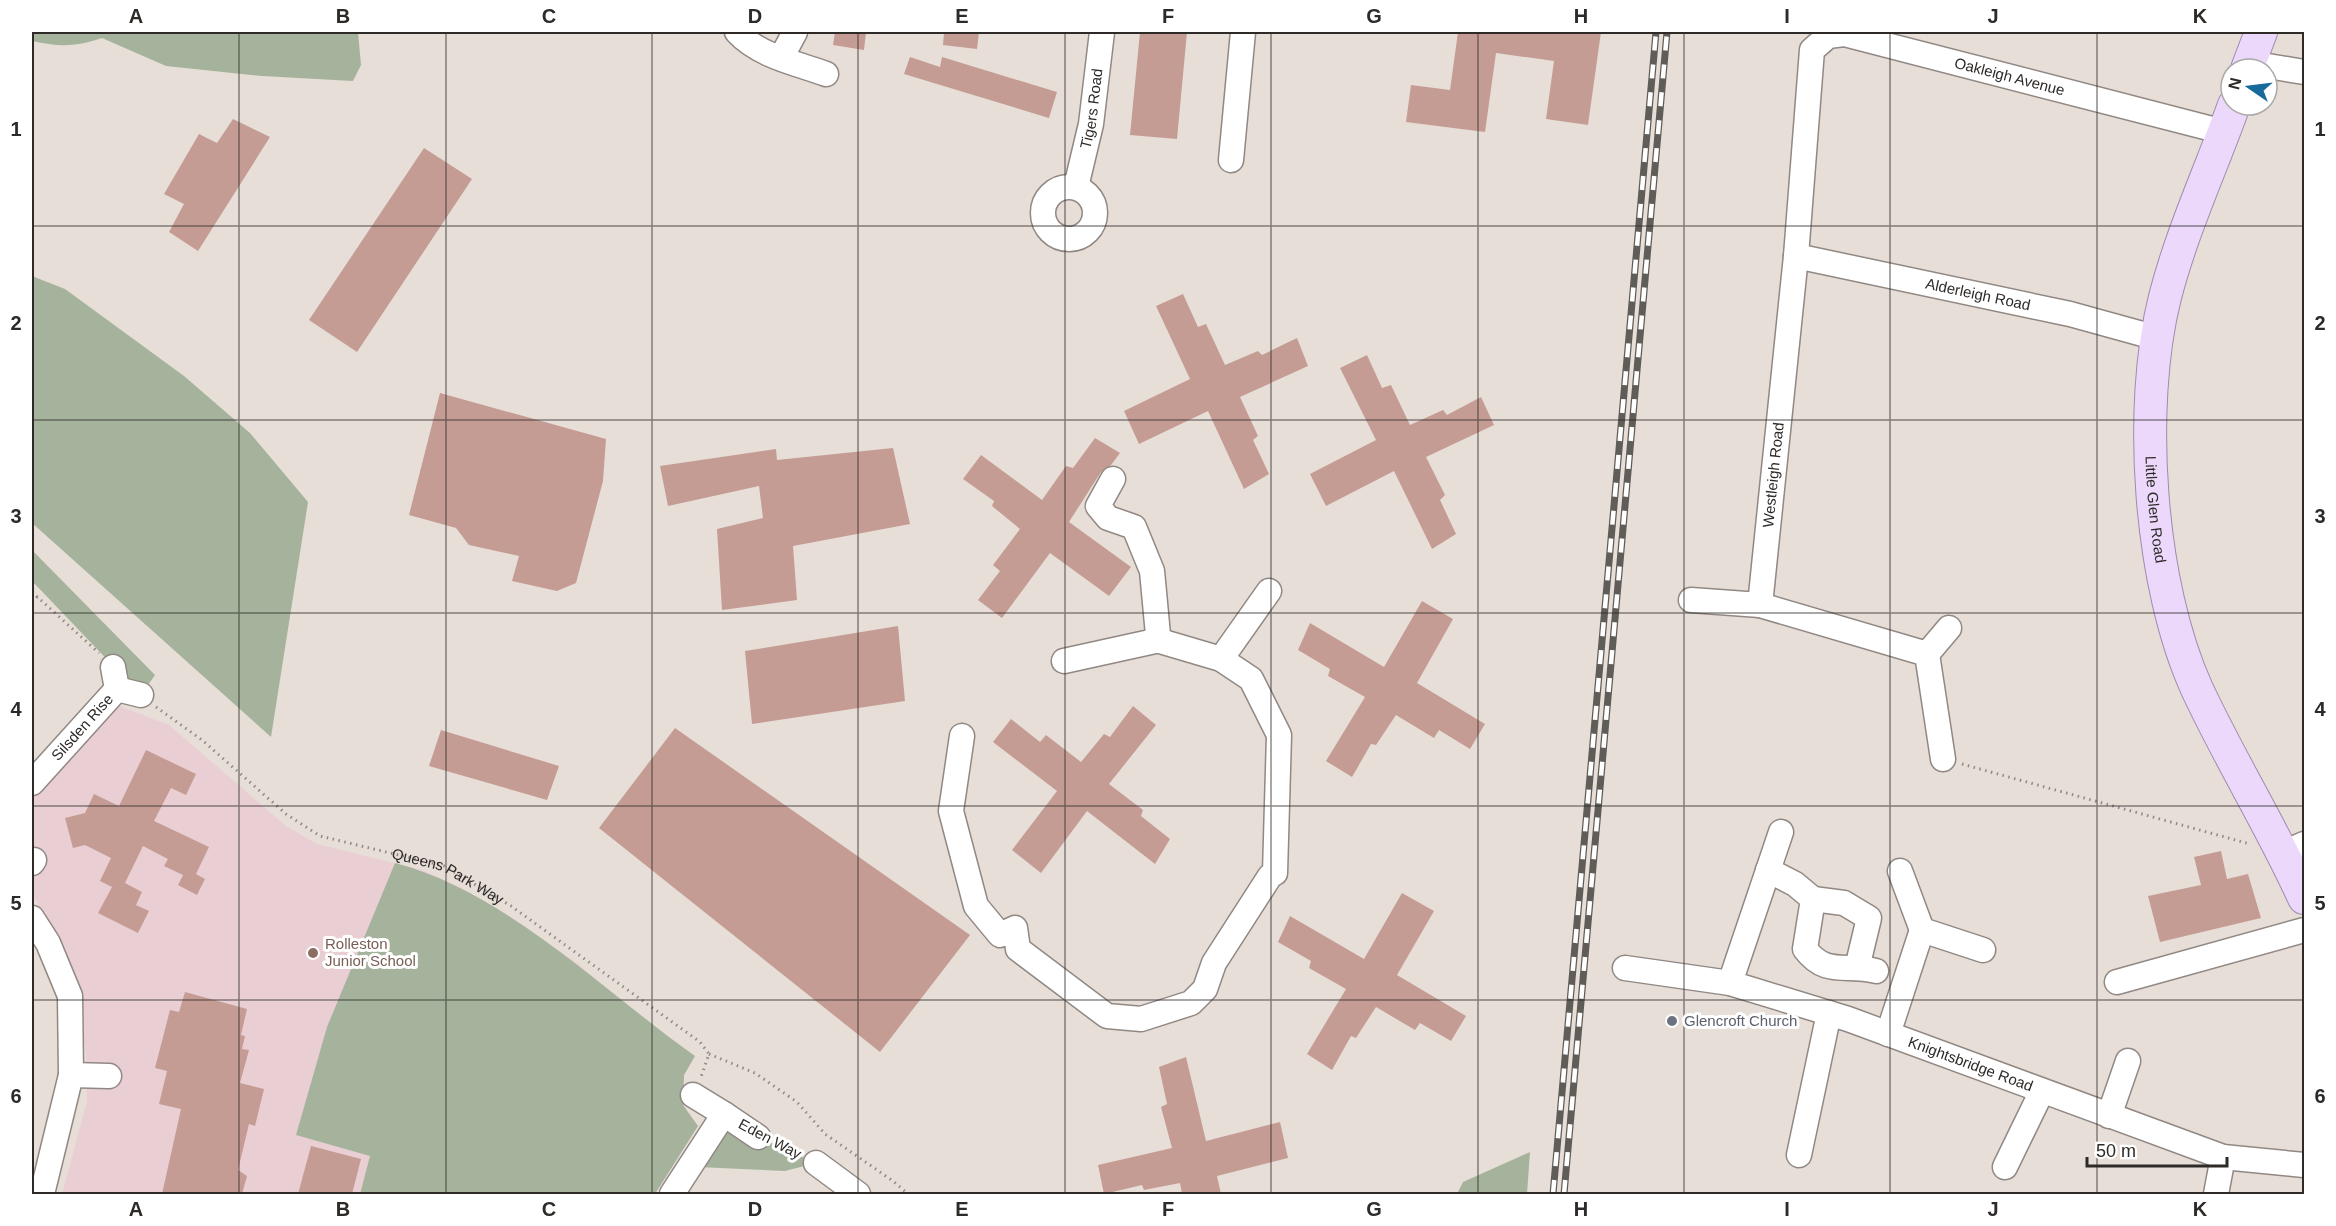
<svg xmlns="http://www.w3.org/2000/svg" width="2336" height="1226" viewBox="0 0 2336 1226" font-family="Helvetica,sans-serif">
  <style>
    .education { fill: #e9cfd4 }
    .green { fill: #a6b39c }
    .building { fill: #c59c94 }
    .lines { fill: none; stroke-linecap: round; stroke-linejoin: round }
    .minor-casing { stroke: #918883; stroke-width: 27 }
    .major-casing { stroke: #9f8aaf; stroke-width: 34 }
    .path { stroke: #908a86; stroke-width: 3; stroke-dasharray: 1.5 4.5; stroke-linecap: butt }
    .minor { stroke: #fff; stroke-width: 24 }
    .major { stroke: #ebd8fb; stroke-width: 32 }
    .rail-casing { stroke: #605c58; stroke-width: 7 }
    .rail { stroke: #fff; stroke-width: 4.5; stroke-dasharray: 14; stroke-linecap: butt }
    .grid { fill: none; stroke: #2d2a28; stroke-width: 1.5; stroke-opacity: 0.55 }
    .education-dot { fill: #8d6e63; stroke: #fff; stroke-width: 2 }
    .worship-dot { fill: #6b7280; stroke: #fff; stroke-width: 2 }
    .labels { text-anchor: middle; stroke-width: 6; stroke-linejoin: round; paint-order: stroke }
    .street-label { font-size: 15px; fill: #2d2a28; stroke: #fff }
    .education-label { font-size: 15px; fill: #785e54; stroke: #fff; text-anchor: start }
    .worship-label { font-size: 15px; fill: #5b616d; stroke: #fff; text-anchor: start }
    .neatline { fill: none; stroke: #2d2a28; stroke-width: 2 }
    .grid-label { font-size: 20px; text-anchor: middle; font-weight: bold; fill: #2d2a28 }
  </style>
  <rect width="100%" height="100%" fill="#e7ded8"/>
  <path class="education" d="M117,705L169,725L286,826L317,844L422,870L460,887L573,960L647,1022L695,1056L684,1075L683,1105L698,1126L655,1194H62L87,1101L86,1054L76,990L62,946L32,894V798Z"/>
  <path class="green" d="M32,32H358L361,65L353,81L262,76L166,66L102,38C75,47 59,47 32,41Z
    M32,276L65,289L184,376L250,433L308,502L271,737L32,523Z
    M32,550L155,675L141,695L32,581Z
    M395,863C506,892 603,991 695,1056L684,1075L683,1105L698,1126L655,1194H360L370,1156L296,1135L327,1027Z
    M724,1114L758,1137L816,1163L785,1171L698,1167Z
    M1530,1152L1527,1194H1457L1463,1182Z"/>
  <path class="building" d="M835,32H866L864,50L833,45Z
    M944,32H979L977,49L943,45Z
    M1140,32H1187L1177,139L1130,135Z
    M1458,32H1601L1588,125L1546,119L1554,61L1496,53L1485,132L1406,122L1411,85L1450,90Z
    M910,57L940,67L942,57L1057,92L1049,118L904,74Z
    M233,119L270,137L198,251L169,232L184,204L164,194L199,134L217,143Z
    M424,148L472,179L357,352L309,320Z
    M1183,294L1198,327L1206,324L1225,365L1258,351L1262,355L1297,338L1308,366L1240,397L1258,436L1253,440L1269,474L1244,489L1208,411L1139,444L1124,411L1190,379L1156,306Z
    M1367,355L1382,388L1391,385L1410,425L1443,410L1447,415L1481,397L1494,425L1426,457L1445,495L1440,500L1456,534L1432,549L1394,471L1326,506L1310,474L1376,440L1340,368Z
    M440,393L606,439L603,481L576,583L557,591L512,581L519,556L469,545L456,528L409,515Z
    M1095,438L1120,453L1111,465L1101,472L1069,522L1131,567L1109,596L1050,553L1002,618L978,600L1000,571L993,565L1020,529L992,506L994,501L963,479L981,455L1042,500L1066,466L1073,468Z
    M893,448L910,524L793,546L797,600L722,610L717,529L763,518L759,486L668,506L660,466L776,449L777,460Z
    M1422,601L1453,619L1417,683L1485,724L1470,749L1439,730L1434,738L1396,715L1376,745L1371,744L1352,777L1326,761L1365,697L1328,676L1330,669L1298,650L1310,623L1384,667Z
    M898,626L905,701L752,724L745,651Z
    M1133,706L1156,725L1109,784L1143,810L1141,816L1170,839L1155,864L1087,811L1041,873L1012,850L1057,791L993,742L1011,719L1040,742L1046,735L1081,762L1104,734L1110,737Z
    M675,728L970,935L880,1052L599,828Z
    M441,730L559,766L547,800L429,766Z
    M146,750L196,774L186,795L171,788L154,821L209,847L196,874L205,879L197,895L178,885L183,875L164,866L168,859L143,846L125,883L142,892L136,905L149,911L138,933L98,913L112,887L100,881L111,858L85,845L73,848L65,818L85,813L94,794L119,806Z
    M2221,851L2227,879L2248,874L2261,918L2160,942L2148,896L2201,885L2194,857Z
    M1402,893L1434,911L1397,975L1466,1016L1451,1041L1420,1023L1415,1030L1376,1007L1356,1038L1351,1036L1332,1070L1307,1054L1346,989L1309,968L1311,961L1278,942L1290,916L1364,959Z
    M185,992L247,1009L241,1035L245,1036L242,1049L249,1050L240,1083L264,1089L255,1126L249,1124L238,1170L247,1176L242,1194H162L181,1109L159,1104L167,1071L155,1068L170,1010L179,1012Z
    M1186,1057L1206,1141L1280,1122L1288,1158L1217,1176L1221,1194H1182L1180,1183L1144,1190L1142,1185L1104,1194L1098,1165L1172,1148L1161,1107L1167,1104L1159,1067Z
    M311,1146L361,1159L352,1194H298Z"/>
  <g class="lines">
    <defs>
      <g id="minor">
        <path d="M737,32C759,56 796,63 826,74"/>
        <path d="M781,58L795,32"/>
        <path d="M2250,63L2304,72"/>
        <path d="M1231,160L1243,32"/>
        <circle cx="1069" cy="213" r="26"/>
        <path id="s2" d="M1076,187L1091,124L1102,32"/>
        <path id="s3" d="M1796,256L2070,314L2157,338"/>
        <path d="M1113,479L1098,506L1108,518L1134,527L1152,571L1158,635"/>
        <path d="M1691,600L1760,605"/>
        <path d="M1927,654L1949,628"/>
        <path d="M1221,659L1269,591"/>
        <path d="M117,689L141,695"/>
        <path d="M962,736L951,811L976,906L1000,935L1015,928L1018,949L1107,1016L1141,1019L1191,1003L1205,989L1214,963L1270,876L1275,873L1279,735L1251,679L1221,659L1160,641L1158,635L1155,641L1064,661"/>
        <path id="s4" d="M1943,759L1927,654L1760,605L1796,256L1812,50L1828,36L1844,34L2224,132"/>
        <path id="s5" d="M32,783L117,689L113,667"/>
        <path d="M2284,853L2304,844"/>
        <path d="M32,863L34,860"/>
        <path d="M1768,870L1795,884L1813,899L1805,949C1826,977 1846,963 1876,971"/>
        <path d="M1900,871L1922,930L1983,950"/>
        <path d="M1813,899L1844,903L1869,918L1857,968"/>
        <path d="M32,918L48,943L70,996L71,1075L42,1194"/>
        <path id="s6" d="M1625,968L1730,983L1848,1019L2223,1157L2304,1165"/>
        <path d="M2117,982L2304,930"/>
        <path d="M1730,983L1781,832"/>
        <path d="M1888,1034L1922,930"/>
        <path d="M71,1075L109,1076"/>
        <path d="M693,1095L724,1114"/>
        <path d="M2109,1116L2128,1061"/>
        <path d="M1799,1155L1829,1013"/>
        <path d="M816,1163L858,1194"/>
        <path d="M2005,1167L2042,1091"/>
        <path d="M672,1194L724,1114L758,1137"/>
        <path d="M2216,1194L2223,1157"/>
      </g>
      <g id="major">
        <path d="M2247,69L2261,32"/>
        <path id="s7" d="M2234,105C2211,169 2182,231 2165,297C2137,408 2149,584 2197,689C2230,760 2272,827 2304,898"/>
      </g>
    </defs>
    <use href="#minor" class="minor-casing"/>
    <use href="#major" class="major-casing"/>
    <g class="path">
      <path d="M32,592L99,653"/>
      <path d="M32,602L38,596"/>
      <path id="s1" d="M156,707L202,740L286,814L320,836L444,866L511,906L700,1042L709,1054L701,1077"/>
      <path d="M1962,764L2250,844"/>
      <path d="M709,1054L755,1073L797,1102L825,1134L893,1181L908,1194"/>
      <path d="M776,1145L798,1154"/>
    </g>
    <use href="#minor" class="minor"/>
    <use href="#major" class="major"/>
    <defs>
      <path id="rail" d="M1553,1194L1656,32
        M1564,1194L1667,32"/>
    </defs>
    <use href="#rail" class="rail-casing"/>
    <use href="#rail" class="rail"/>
  </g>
  <path class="grid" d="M239,32V1194M446,32V1194M652,32V1194M858,32V1194M1065,32V1194M1271,32V1194M1478,32V1194M1684,32V1194M1890,32V1194M2097,32V1194M32,226H2304M32,420H2304M32,613H2304M32,806H2304M32,1000H2304"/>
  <circle class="education-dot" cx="313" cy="953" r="6"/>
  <circle class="worship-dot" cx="1672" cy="1021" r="6"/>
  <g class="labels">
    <g class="street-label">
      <text dy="5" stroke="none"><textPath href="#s4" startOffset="1046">Oakleigh Avenue</textPath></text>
      <text dy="5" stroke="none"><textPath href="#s2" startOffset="80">Tigers Road</textPath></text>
      <text dy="5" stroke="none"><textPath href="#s3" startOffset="186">Alderleigh Road</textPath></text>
      <text dy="5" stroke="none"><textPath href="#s4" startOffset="411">Westleigh Road</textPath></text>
      <text dy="5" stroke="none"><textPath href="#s7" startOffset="418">Little Glen Road</textPath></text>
      <text dy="5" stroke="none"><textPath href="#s5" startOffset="75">Silsden Rise</textPath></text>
      <text dy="5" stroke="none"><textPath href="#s1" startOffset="344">Queens Park Way</textPath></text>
      <text dy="5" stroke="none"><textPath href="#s6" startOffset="360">Knightsbridge Road</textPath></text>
      <text transform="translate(770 1139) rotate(28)" y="5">Eden Way</text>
    </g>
    <g class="education-label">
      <text x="325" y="949">Rolleston<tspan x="325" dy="17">Junior School</tspan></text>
    </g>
    <g class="worship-label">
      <text x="1684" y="1026">Glencroft Church</text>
    </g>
  </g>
  <rect width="2336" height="1226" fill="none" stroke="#ffffff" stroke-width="66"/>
  <g transform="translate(2249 87) rotate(284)"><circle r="28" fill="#ffffff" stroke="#abaaa9" stroke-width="1.5"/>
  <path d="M0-4.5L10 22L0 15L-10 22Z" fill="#176a9b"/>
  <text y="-9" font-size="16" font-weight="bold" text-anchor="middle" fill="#2d2a28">N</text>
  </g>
  <path d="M2087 1157v9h140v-9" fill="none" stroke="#2d2a28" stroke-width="3"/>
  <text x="2096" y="1157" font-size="18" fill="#2d2a28" stroke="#ffffff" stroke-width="4.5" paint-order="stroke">50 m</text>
  <rect x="33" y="33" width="2270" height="1160" class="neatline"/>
  <g class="grid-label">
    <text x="136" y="23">A</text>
    <text x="343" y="23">B</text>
    <text x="549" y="23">C</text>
    <text x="755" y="23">D</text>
    <text x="962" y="23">E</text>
    <text x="1168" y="23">F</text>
    <text x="1374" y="23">G</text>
    <text x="1581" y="23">H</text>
    <text x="1787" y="23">I</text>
    <text x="1993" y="23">J</text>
    <text x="2200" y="23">K</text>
    <text x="16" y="136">1</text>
    <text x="2320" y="136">1</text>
    <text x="16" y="330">2</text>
    <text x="2320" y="330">2</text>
    <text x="16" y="523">3</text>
    <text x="2320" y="523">3</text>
    <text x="16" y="716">4</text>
    <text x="2320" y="716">4</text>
    <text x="16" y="910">5</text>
    <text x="2320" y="910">5</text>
    <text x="16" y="1103">6</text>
    <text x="2320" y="1103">6</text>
    <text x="136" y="1216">A</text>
    <text x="343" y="1216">B</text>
    <text x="549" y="1216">C</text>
    <text x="755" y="1216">D</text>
    <text x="962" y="1216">E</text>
    <text x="1168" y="1216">F</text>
    <text x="1374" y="1216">G</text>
    <text x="1581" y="1216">H</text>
    <text x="1787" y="1216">I</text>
    <text x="1993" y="1216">J</text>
    <text x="2200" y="1216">K</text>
  </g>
</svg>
